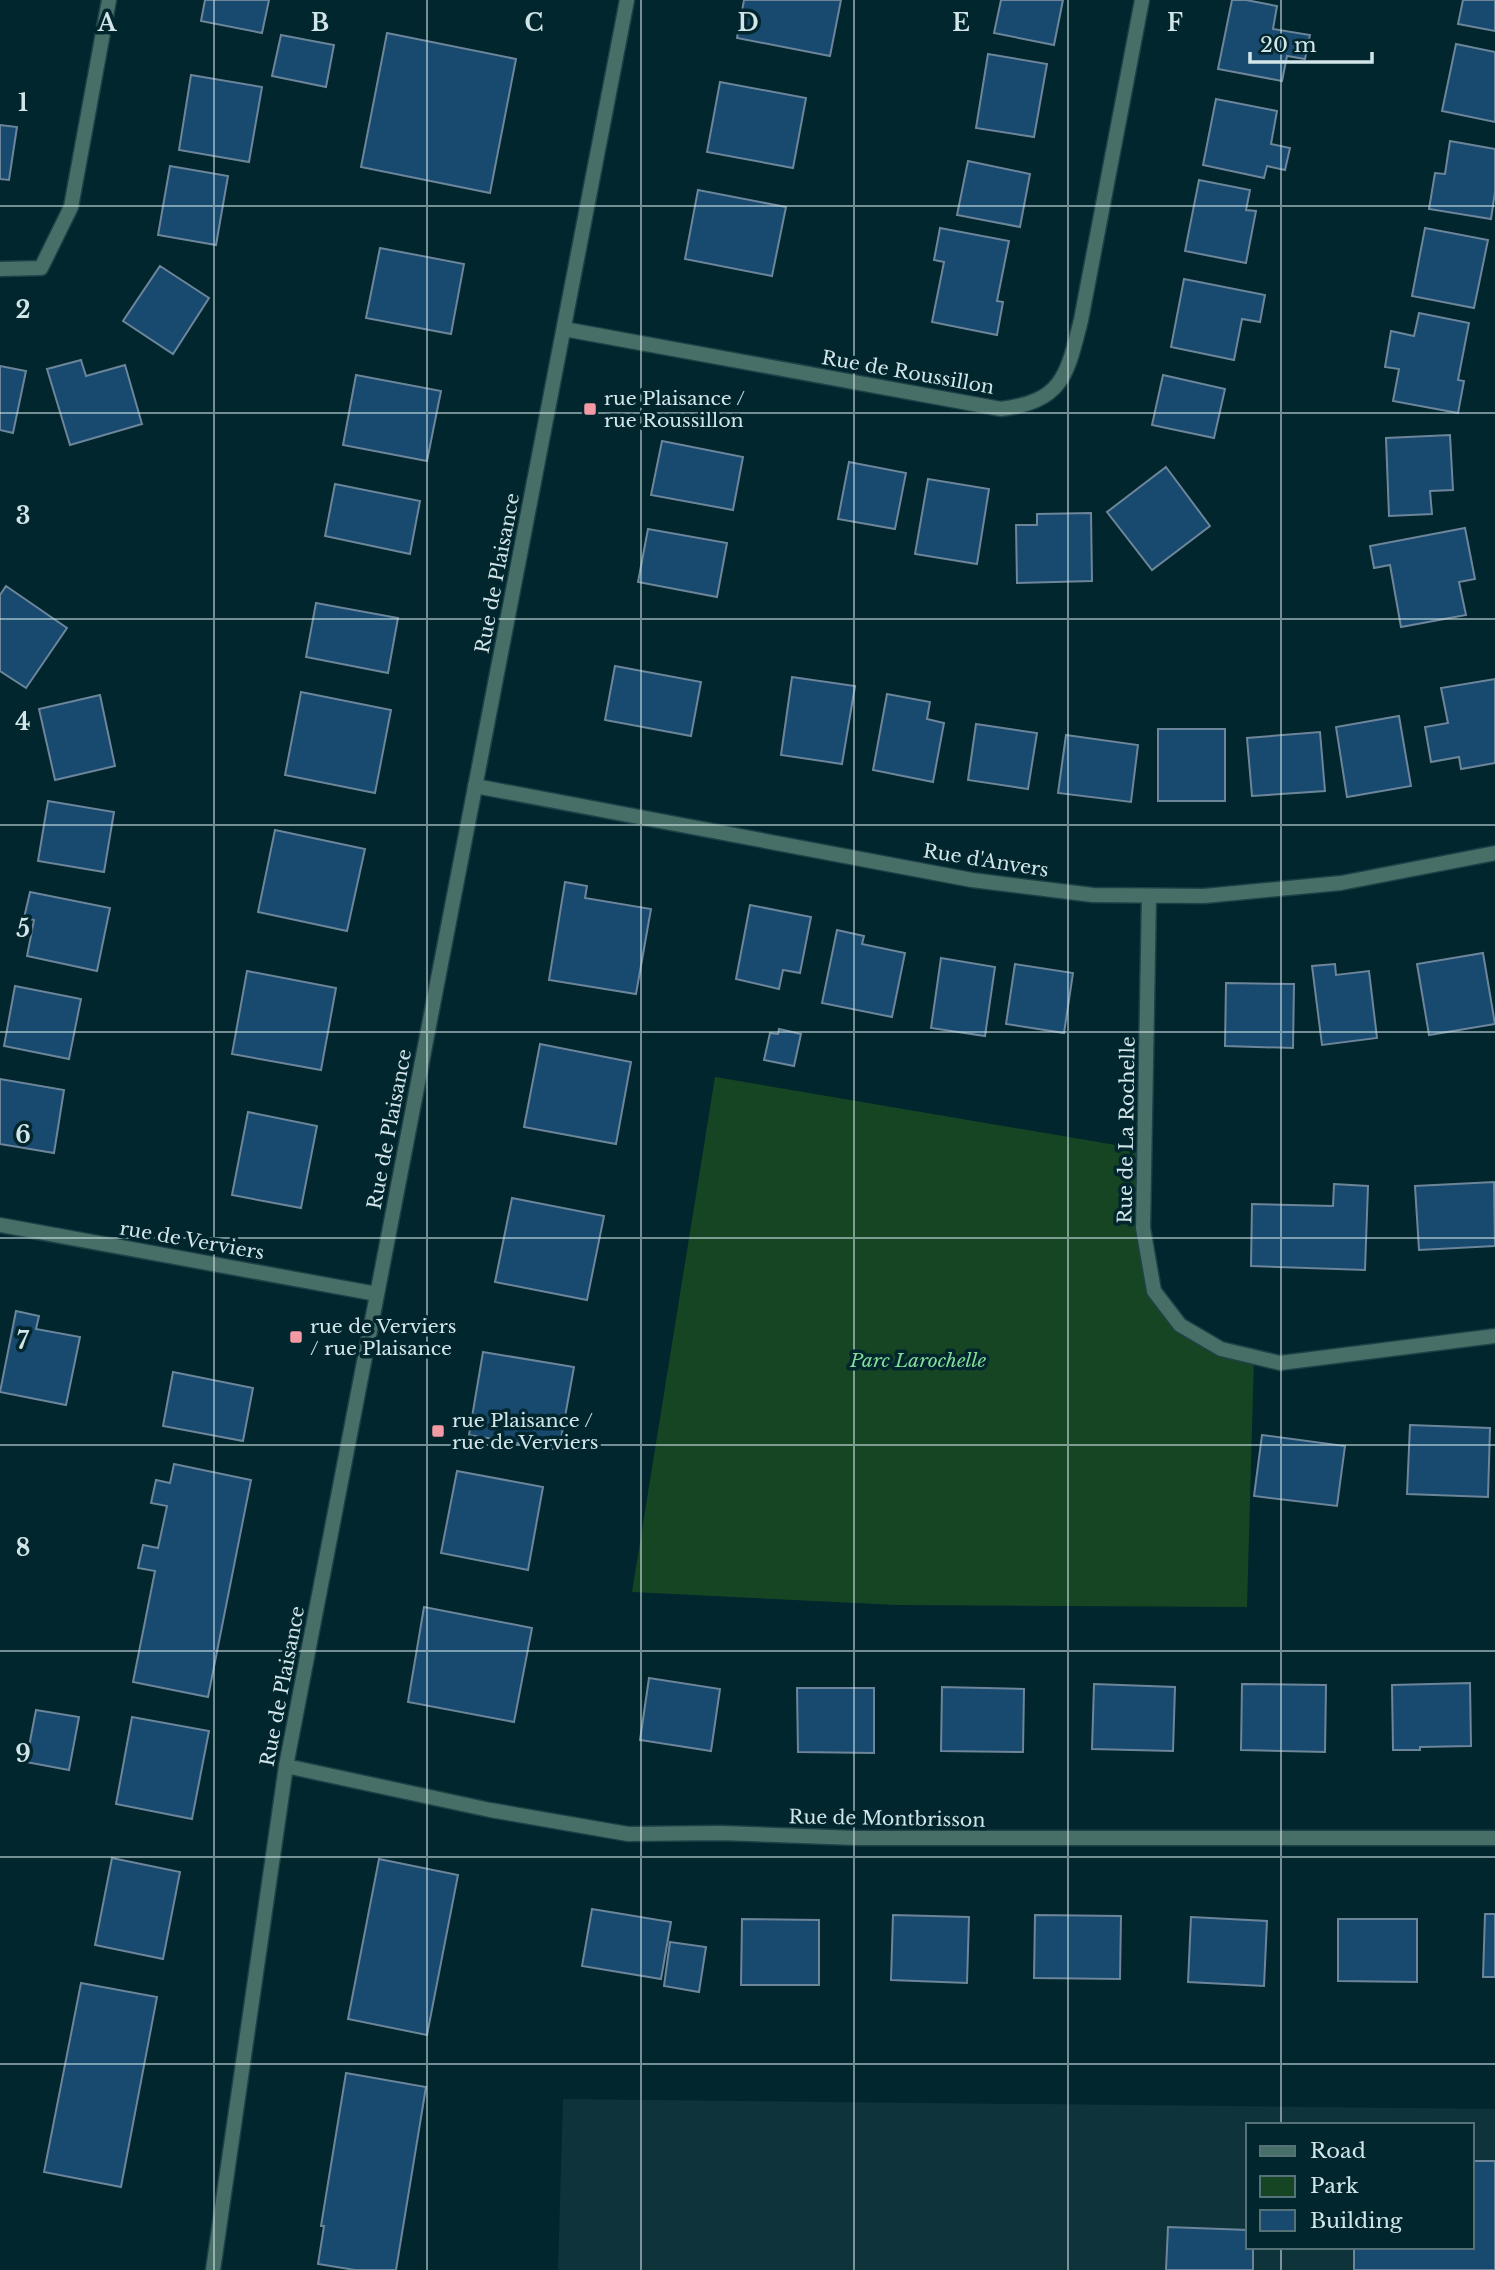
<svg xmlns="http://www.w3.org/2000/svg" width="1495" height="2270" viewBox="0 0 1495 2270" font-family="'Libre Baskerville',serif">
  <style>
    .built { fill: #0f333a; fill-rule: evenodd }
    .green { fill: #164524 }
    .building { fill: #184a6f; stroke: #6d859a; stroke-width: 2 }
    .lines { fill: none; stroke-linecap: round; stroke-linejoin: round }
    .minor-casing { stroke: #1e4147; stroke-width: 17 }
    .tertiary-casing { stroke: #1e4147; stroke-width: 17 }
    .minor { stroke: #476f67; stroke-width: 14 }
    .tertiary { stroke: #476f67; stroke-width: 14 }
    .grid { fill: none; stroke: #d2e5e9; stroke-width: 2; stroke-opacity: 0.55 }
    .poi-dot { fill: #f49aa5; stroke: #01262d; stroke-width: 2.5 }
    .labels { text-anchor: middle; stroke-width: 7; stroke-linejoin: round; paint-order: stroke }
    .street-label { font-size: 19px; fill: #d2e5e9; stroke: #01262d }
    .poi-label { font-size: 19px; fill: #d2e5e9; stroke: #01262d; text-anchor: start }
    .park-label { font-size: 19px; font-style: italic; fill: #81dd97; stroke: #01262d }
    .grid-label { font-size: 23px; text-anchor: middle; font-weight: bold; fill: #d2e5e9; stroke: #01262d; stroke-width: 7; stroke-linejoin: round; paint-order: stroke }
  </style>
  <rect width="100%" height="100%" fill="#01262d"/>
  <path class="built" d="M563,2099L1495,2109V2270H558ZM1248,2125H1472V2247H1248Z"/>
  <path class="green" d="M715,1077L1145,1150L1154,1291L1180,1325L1254,1357L1247,1607L897,1605L632,1592Z"/>
  <path class="building" d="M205,0H269L262,33L201,21Z
    M744,0H841L830,56L737,38Z
    M1001,0H1063L1054,45L994,33Z
    M1232,0H1246L1277,6L1273,29L1310,35L1305,59L1287,56L1282,81L1218,69Z
    M1463,0H1495V31L1458,24Z
    M387,33L516,59L490,193L361,167Z
    M281,35L334,45L326,87L272,76Z
    M1456,44L1495,52V122L1442,111Z
    M988,54L1047,64L1034,137L976,128Z
    M191,75L262,87L249,162L179,150Z
    M720,82L806,98L793,168L707,152Z
    M1216,99L1277,111L1271,144L1290,148L1285,170L1267,166L1264,178L1203,165Z
    M0,125L17,127L9,180L0,179Z
    M1450,141L1495,149V192L1491,219L1429,209L1435,173L1445,174Z
    M968,161L1030,174L1020,227L957,215Z
    M170,166L228,176L216,245L158,235Z
    M1199,180L1250,190L1246,210L1256,211L1246,263L1185,251Z
    M698,190L786,207L772,276L685,259Z
    M940,228L1009,241L997,301L1003,302L997,335L932,322L944,262L934,260Z
    M1425,228L1488,240L1474,308L1412,296Z
    M380,248L464,264L451,334L366,318Z
    M160,266L209,298L173,354L123,321Z
    M1184,279L1265,295L1260,322L1242,319L1234,360L1171,347Z
    M1419,313L1469,323L1458,380L1464,381L1458,413L1393,401L1399,369L1385,367L1391,331L1414,336Z
    M81,360L86,376L125,365L142,424L70,445L47,369Z
    M0,366L26,371L13,433L0,430Z
    M356,375L441,391L427,461L343,445Z
    M1163,375L1225,389L1214,438L1152,425Z
    M1450,435L1453,490L1430,491L1432,514L1389,516L1386,438Z
    M662,441L743,457L733,510L651,495Z
    M849,462L906,473L895,529L838,519Z
    M1166,467L1210,526L1152,570L1107,512Z
    M928,479L989,489L977,564L915,554Z
    M335,484L420,501L410,554L325,536Z
    M1091,513L1092,581L1017,583L1016,525H1037V514Z
    M1465,528L1475,579L1459,582L1466,615L1401,627L1390,565L1374,568L1370,546Z
    M648,529L727,543L717,597L638,582Z
    M6,586L67,628L26,688L0,671V595Z
    M316,603L398,618L388,673L306,657Z
    M615,666L701,682L691,736L605,720Z
    M792,677L855,686L842,764L781,755Z
    M1495,679V763L1461,769L1459,757L1431,762L1425,727L1448,723L1441,688Z
    M301,692L391,710L375,793L285,775Z
    M887,694L930,702L927,719L944,723L933,782L873,770Z
    M100,695L115,766L55,780L39,709Z
    M1399,716L1411,786L1347,797L1336,727Z
    M976,724L1037,733L1028,789L968,780Z
    M1158,729H1225V801H1158Z
    M1320,732L1325,791L1252,796L1247,738Z
    M1066,735L1138,745L1131,802L1058,793Z
    M48,801L114,812L104,872L38,861Z
    M275,830L365,849L347,931L258,912Z
    M565,882L587,886L585,898L651,909L636,994L549,980Z
    M30,892L110,908L97,971L27,956L34,920L24,918Z
    M750,905L811,917L800,973L783,970L779,989L736,979Z
    M837,930L864,936L862,944L905,953L892,1017L822,1003Z
    M1483,953L1495,1024L1429,1035L1417,964Z
    M941,958L995,967L985,1036L931,1028Z
    M1015,964L1073,973L1064,1033L1006,1024Z
    M1335,964L1336,975L1369,971L1377,1038L1322,1045L1312,966Z
    M247,971L336,988L321,1070L232,1054Z
    M1226,983L1294,984L1293,1048L1225,1046Z
    M15,986L81,999L69,1059L4,1046Z
    M779,1029L801,1034L794,1066L764,1060L770,1033L778,1034Z
    M540,1044L631,1062L616,1144L524,1127Z
    M0,1079L64,1090L54,1153L0,1144Z
    M248,1112L317,1126L301,1208L232,1195Z
    M1494,1182L1495,1246L1419,1250L1415,1186Z
    M1334,1184L1368,1186L1365,1270L1251,1266L1252,1204L1333,1206Z
    M512,1198L604,1216L587,1300L495,1282Z
    M16,1311L39,1316L36,1329L80,1337L66,1405L0,1392Z
    M483,1352L574,1367L559,1450L469,1435Z
    M173,1372L253,1388L243,1441L163,1426Z
    M1410,1425L1490,1428L1488,1497L1407,1494Z
    M1262,1435L1345,1446L1337,1506L1254,1496Z
    M174,1464L251,1480L208,1697L133,1682L155,1571L138,1568L143,1545L158,1548L167,1506L151,1503L156,1480L170,1483Z
    M457,1471L543,1487L528,1570L441,1553Z
    M424,1607L532,1628L514,1722L408,1702Z
    M649,1678L720,1689L711,1751L640,1740Z
    M1470,1683L1471,1746L1420,1747V1750H1393L1392,1685Z
    M1094,1684L1175,1687L1173,1751L1092,1749Z
    M1242,1684L1326,1685L1325,1752L1241,1750Z
    M942,1687L1024,1689L1023,1752L941,1751Z
    M797,1688H874V1753L798,1752Z
    M36,1710L79,1717L69,1770L26,1762Z
    M132,1717L209,1731L192,1819L116,1804Z
    M112,1858L180,1872L163,1959L95,1945Z
    M379,1859L458,1875L427,2035L348,2019Z
    M592,1909L671,1922L661,1979L582,1966Z
    M1485,1914H1495V1977H1483Z
    M893,1915L969,1917L967,1983L891,1980Z
    M1035,1915L1121,1916L1120,1979L1034,1978Z
    M1191,1917L1267,1921L1264,1986L1188,1982Z
    M742,1919L819,1920V1985H741Z
    M1338,1919H1417V1982L1338,1981Z
    M670,1942L706,1947L699,1992L664,1986Z
    M81,1983L157,1997L121,2187L44,2172Z
    M346,2073L426,2087L396,2270H355L318,2264L324,2226H321Z
    M1472,2161H1495V2270H1354V2247H1472Z
    M1168,2227L1248,2230V2247H1253V2270H1166Z"/>
  <g class="lines">
    <defs>
      <path id="minor" d="M0,269L41,268L71,207L109,0
        M564,329L1001,409C1064,401 1067,374 1081,320L1142,0
        M475,786L972,880L1093,895L1204,896L1341,883L1495,853
        M1149,896L1143,1228L1154,1291L1180,1325L1221,1349L1280,1363L1495,1336
        M0,1225L377,1294
        M286,1766L490,1810L628,1834L721,1833L856,1838H1495"/>
      <path id="tertiary" d="M213,2270L286,1766L627,0"/>
    </defs>
    <use href="#minor" class="minor-casing"/>
    <use href="#tertiary" class="tertiary-casing"/>
    <use href="#minor" class="minor"/>
    <use href="#tertiary" class="tertiary"/>
  </g>
  <path class="grid" d="M214,0V2270M427,0V2270M641,0V2270M854,0V2270M1068,0V2270M1281,0V2125M0,206H1495M0,413H1495M0,619H1495M0,825H1495M0,1032H1495M0,1238H1495M0,1445H1495M0,1651H1495M0,1857H1495M0,2064H1495M1281,2247V2270"/>
  <g class="poi-dot">
    <rect x="583" y="402" width="14" height="14" rx="3.5"/>
    <rect x="289" y="1330" width="14" height="14" rx="3.5"/>
    <rect x="431" y="1424" width="14" height="14" rx="3.5"/>
  </g>
  <g class="labels">
    <g class="street-label">
      <text transform="translate(908 372) rotate(10)" y="7">Rue de Roussillon</text>
      <text transform="translate(497 573) rotate(-79)" y="7">Rue de Plaisance</text>
      <text transform="translate(986 860) rotate(9)" y="7">Rue d'Anvers</text>
      <text transform="translate(389 1129) rotate(-79)" y="7">Rue de Plaisance</text>
      <text transform="translate(1126 1130) rotate(-89)" y="7">Rue de La Rochelle</text>
      <text transform="translate(192 1240) rotate(10)" y="7">rue de Verviers</text>
      <text transform="translate(282 1686) rotate(-79)" y="7">Rue de Plaisance</text>
      <text transform="translate(887 1818) rotate(1)" y="7">Rue de Montbrisson</text>
    </g>
    <g class="poi-label">
      <text x="604" y="405">rue Plaisance /<tspan x="604" dy="22">rue Roussillon</tspan></text>
      <text x="310" y="1333">rue de Verviers<tspan x="310" dy="22">/ rue Plaisance</tspan></text>
      <text x="452" y="1427">rue Plaisance /<tspan x="452" dy="22">rue de Verviers</tspan></text>
    </g>
    <g class="park-label">
      <text x="918" y="1367">Parc Larochelle</text>
    </g>
  </g>
  <g class="grid-label">
    <text x="107" y="31">A</text>
    <text x="320" y="31">B</text>
    <text x="534" y="31">C</text>
    <text x="748" y="31">D</text>
    <text x="961" y="31">E</text>
    <text x="1175" y="31">F</text>
    <text x="23" y="111">1</text>
    <text x="23" y="318">2</text>
    <text x="23" y="524">3</text>
    <text x="23" y="730">4</text>
    <text x="23" y="937">5</text>
    <text x="23" y="1143">6</text>
    <text x="23" y="1349">7</text>
    <text x="23" y="1556">8</text>
    <text x="23" y="1762">9</text>
  </g>
  <rect x="1246" y="2123" width="228" height="126" fill="#01262d" stroke="#557278" stroke-width="2"/>
  <rect x="1260" y="2146" width="35" height="10" fill="#476f67" stroke="#557278" stroke-width="2"/>
  <text x="1310" y="2158" font-size="21" fill="#d2e5e9">Road</text>
  <rect x="1260" y="2176" width="35" height="21" fill="#164524" stroke="#557278" stroke-width="2"/>
  <text x="1310" y="2193" font-size="21" fill="#d2e5e9">Park</text>
  <rect x="1260" y="2210" width="35" height="21" fill="#184a6f" stroke="#557278" stroke-width="2"/>
  <text x="1310" y="2228" font-size="21" fill="#d2e5e9">Building</text>
  <path d="M1250 52v10h122v-10" fill="none" stroke="#d2e5e9" stroke-width="3.5"/>
  <text x="1260" y="52" font-size="21" fill="#d2e5e9" stroke="#01262d" stroke-width="5" paint-order="stroke">20 m</text>
</svg>
